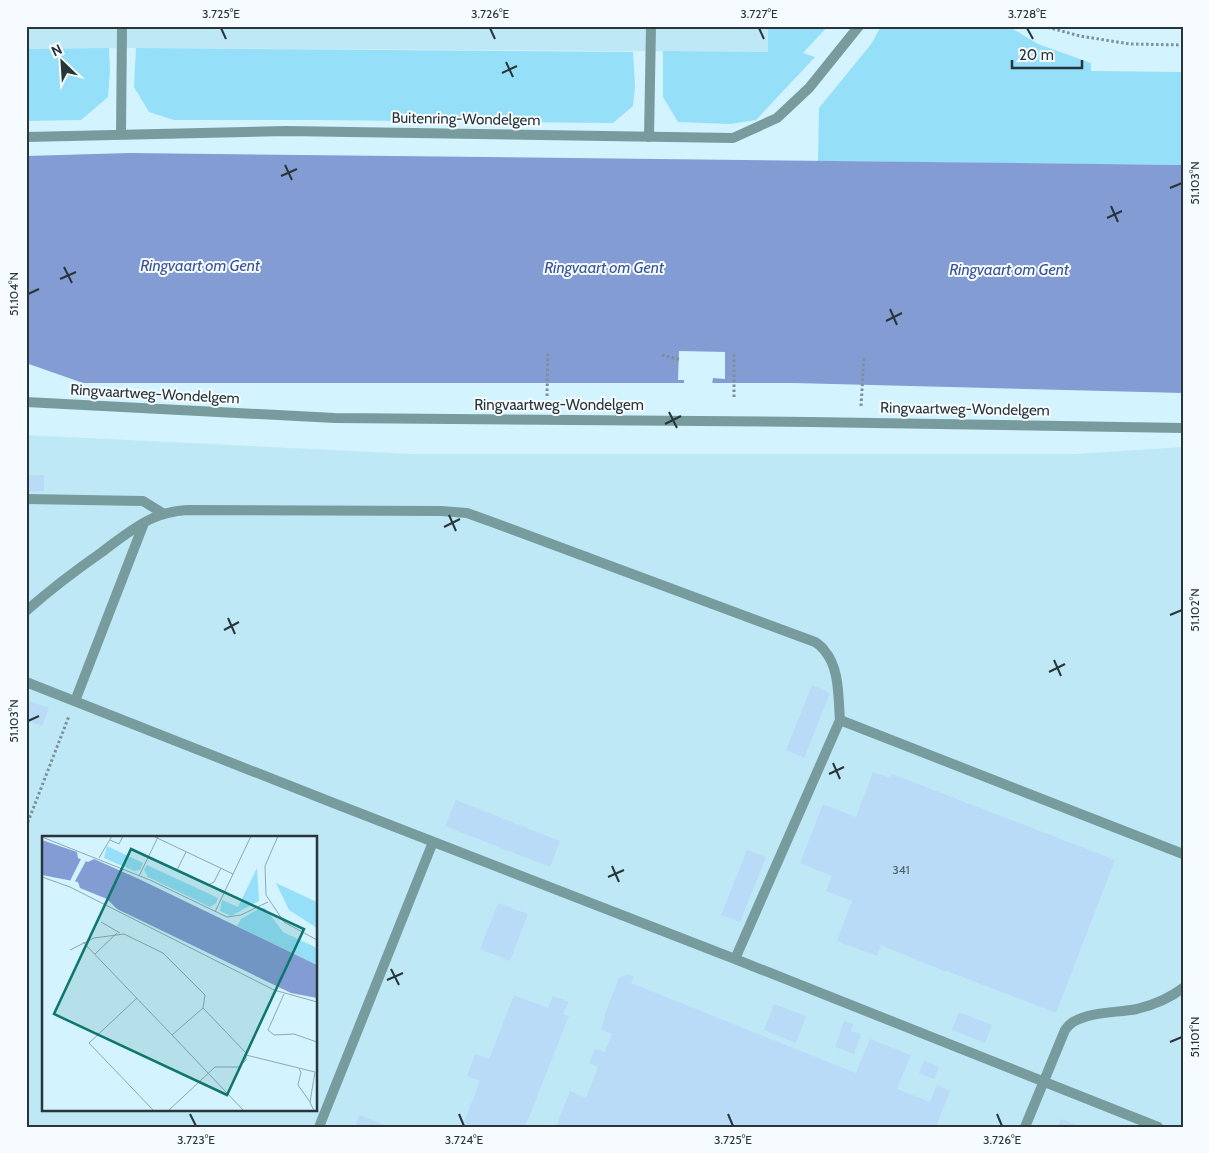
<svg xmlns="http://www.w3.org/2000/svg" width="1209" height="1153" viewBox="0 0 1209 1153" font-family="Cabin,sans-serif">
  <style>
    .built { fill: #bfe8f6; fill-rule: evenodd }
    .green { fill: #95dff8 }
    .water { fill: #849cd4 }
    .pier { fill: #d3f3ff }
    .building { fill: #badbf7 }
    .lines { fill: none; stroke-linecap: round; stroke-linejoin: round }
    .path { stroke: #7b9199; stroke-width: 3; stroke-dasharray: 2.5 2.5; stroke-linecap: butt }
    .service { stroke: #789c9d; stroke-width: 10 }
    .minor { stroke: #789c9d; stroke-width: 10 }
    .ticks { fill: none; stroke: #283539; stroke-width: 2 }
    .labels { text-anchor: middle; stroke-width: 4; stroke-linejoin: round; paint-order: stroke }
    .number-label { font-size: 12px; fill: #4c5e68 }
    .street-label { font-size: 15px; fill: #283539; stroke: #f5fbfe }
    .water-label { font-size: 16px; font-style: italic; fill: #395398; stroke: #f5fbfe }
    .inset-road { fill: none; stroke: #8fa7b0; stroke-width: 1 }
    .view { fill: #0f766e; fill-opacity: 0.15; stroke: #0f766e; stroke-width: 2.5 }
    .inset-edge { fill: none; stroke: #283539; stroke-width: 2.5 }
    .neatline { fill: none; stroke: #283539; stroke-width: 2 }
    .ticks-label { font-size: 12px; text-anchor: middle; fill: #283539 }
  </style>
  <rect width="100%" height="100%" fill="#d3f3ff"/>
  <path class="built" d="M26,26H768V52L136,48L26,49Z
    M26,435L414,454H1074L1183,447V1127H26ZM44,837H316V1109H44Z"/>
  <path class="green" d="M768,26H828L803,53L815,57L756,120L730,124L678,122L663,97V51L768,52Z
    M881,26H1008L1038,44L1091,63V71L1183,72V165L818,161L819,108L872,43Z
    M109,48L110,71L108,97L81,120L26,121V49Z
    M136,48L633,52L635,87L633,106L613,123L313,120H174L149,112L134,87Z"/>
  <path class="water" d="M130,153L1183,165V393L794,383H83L26,363V156Z"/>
  <path class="pier" d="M679,351L725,352V379L713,378L712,385H684V380H678Z"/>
  <path class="building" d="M26,475H44V491L26,492Z
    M812,685L830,693L804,758L786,750Z
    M26,700L49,708L42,726L26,720Z
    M873,772L890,778L892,774L1115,860L1056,1013L947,971L946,972L881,945L877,956L837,941L852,901L826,891L832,876L800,863L823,804L856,817Z
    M456,800L560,841L550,867L445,826Z
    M747,850L766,857L740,922L721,915Z
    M498,903L528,914L510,961L480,949Z
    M628,974L634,976L631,983L856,1073L870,1039L911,1055L897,1089L930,1102L937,1085L950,1091L936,1127H556L570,1091L586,1098L598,1067L589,1063L595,1049L605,1052L612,1034L601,1029L605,1016H604L619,978Z
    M514,995L548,1008L553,996L569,1002L563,1014L569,1016L525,1127H462L480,1081L467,1076L475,1054L489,1059Z
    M774,1004L806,1016L796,1043L764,1030Z
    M959,1012L992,1025L985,1043L952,1030Z
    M844,1021L853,1024L851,1031L861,1034L854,1054L835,1047Z
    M924,1061L939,1067L934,1079L919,1073Z
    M359,1115L390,1127H355Z
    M1061,1119L1082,1127H1058Z"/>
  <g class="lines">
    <path class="path" d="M1043,26L1080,36L1130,44L1183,45
      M662,355L681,360
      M547,396L548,351
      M734,397V354
      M861,406L864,357
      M26,827L69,716
      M26,1126L29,1127"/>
    <path class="service" d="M121,134L122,26
      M649,137L651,26
      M26,499L143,501L164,514
      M26,611C50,590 76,570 102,552C118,540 135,526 153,518C164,513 175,511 187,510L441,511L467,513L492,522L815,642C818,644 822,647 824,650C840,668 838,697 840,720
      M26,682L336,804L735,959L840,720L1183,854
      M75,701L144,523
      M735,959L1158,1127
      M319,1127L433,842
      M1025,1127L1065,1030C1067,1027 1070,1024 1073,1022C1092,1011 1117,1013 1137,1009C1153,1005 1170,998 1183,988"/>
    <path class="minor" d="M26,137L286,131L733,138L777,118L809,88L859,26
      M26,402L335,418L810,422L1183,428"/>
  </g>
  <path class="ticks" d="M221,28L226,39M490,28L495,39M759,28L764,39M1027,28L1033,39M506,62L513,77M502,73L517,66M285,165L292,180M281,176L297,169M1170,188L1182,183M1111,206L1118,222M1107,218L1122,211M64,267L72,283M60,279L76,272M28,294L39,289M890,309L897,325M886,321L902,313M669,412L677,428M665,424L681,416M449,515L456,531M444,527L460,519M1170,615L1182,610M228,618L235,634M224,630L239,622M1054,660L1061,676M1049,672L1065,664M28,721L39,716M833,763L840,779M829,774L844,767M612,866L619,882M608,877L624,870M391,969L399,985M387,980L403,973M1170,1042L1182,1037M190,1114L196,1126M459,1114L464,1126M728,1114L733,1126M997,1114L1002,1126"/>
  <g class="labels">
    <g class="number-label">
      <text x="901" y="874">341</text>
    </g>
    <g class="street-label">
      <text transform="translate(466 119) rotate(1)" y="5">Buitenring-Wondelgem</text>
      <text transform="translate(155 394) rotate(3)" y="5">Ringvaartweg-Wondelgem</text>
      <text x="559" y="410">Ringvaartweg-Wondelgem</text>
      <text transform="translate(965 409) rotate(1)" y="5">Ringvaartweg-Wondelgem</text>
    </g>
    <g class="water-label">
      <text x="200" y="271">Ringvaart om Gent</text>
      <text x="604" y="273">Ringvaart om Gent</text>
      <text x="1009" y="275">Ringvaart om Gent</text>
    </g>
  </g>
  <g transform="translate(42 836)">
    <rect width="275" height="275" fill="#d3f3ff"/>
    <path d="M65,10L101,27L98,34L92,35L62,22ZM105,29L176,62L174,67L168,71L106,41L102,34ZM215,32L217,65L189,80L178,75L180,64L196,71ZM234,47L275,66V92L247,74ZM218,72H223L241,96L275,112V129L195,90L199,83Z" fill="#95dff8"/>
    <path d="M0,4L35,16L36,22L46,26L52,23L97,43L275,129V162L249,157L75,73L65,63L38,52L36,46L0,39Z" fill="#849cd4"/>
    <path d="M40,21L45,23L32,47L28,45Z" fill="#d3f3ff"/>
    <path class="inset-road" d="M111,0L191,38L209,0M236,0L223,30L224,59L242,86L275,104M0,1L108,44L185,81L199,79L226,66M68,4L77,8L81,0M144,16L135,34L166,49L172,46L179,32M57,22L70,0M97,40L116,1M0,41L28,51L232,154L275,166M173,76L191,38M59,86L78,97M41,106L130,199L161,172L204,217V224L197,231H173L126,275M28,114L52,102L82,98L121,117L163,159L161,172M53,118L75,97M242,158L226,194L232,199L252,198L275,206M95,162L47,207L112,275M130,199L202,275M204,219L273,236L268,266L272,275M257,233L259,236L256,249L268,266"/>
    <path class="view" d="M89,13L262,93L185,259L12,178Z"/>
    <rect width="275" height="275" class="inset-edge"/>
  </g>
  <rect width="1209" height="1153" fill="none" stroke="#f5fbfe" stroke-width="55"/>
  <g transform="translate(62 62) rotate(335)" stroke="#f5fbfe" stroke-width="4" paint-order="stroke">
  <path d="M0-4L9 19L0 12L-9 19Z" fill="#283539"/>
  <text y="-8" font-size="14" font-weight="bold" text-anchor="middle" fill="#283539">N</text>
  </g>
  <path d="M1012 60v8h70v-8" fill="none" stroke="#283539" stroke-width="2.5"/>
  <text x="1019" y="60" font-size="15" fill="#283539" stroke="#f5fbfe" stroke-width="4" paint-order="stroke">20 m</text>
  <rect x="28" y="28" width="1154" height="1098" class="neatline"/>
  <g class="ticks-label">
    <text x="221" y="18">3.725°E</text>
    <text x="490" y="18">3.726°E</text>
    <text x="759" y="18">3.727°E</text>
    <text x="1027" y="18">3.728°E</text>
    <text transform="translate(1195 183) rotate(-90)" y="4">51.103°N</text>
    <text transform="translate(14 294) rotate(-90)" y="4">51.104°N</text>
    <text transform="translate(1195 610) rotate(-90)" y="4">51.102°N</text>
    <text transform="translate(14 721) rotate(-90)" y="4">51.103°N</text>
    <text transform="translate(1195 1037) rotate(-90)" y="4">51.101°N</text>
    <text x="196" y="1144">3.723°E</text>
    <text x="464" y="1144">3.724°E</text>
    <text x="733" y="1144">3.725°E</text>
    <text x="1002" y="1144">3.726°E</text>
  </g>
</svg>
